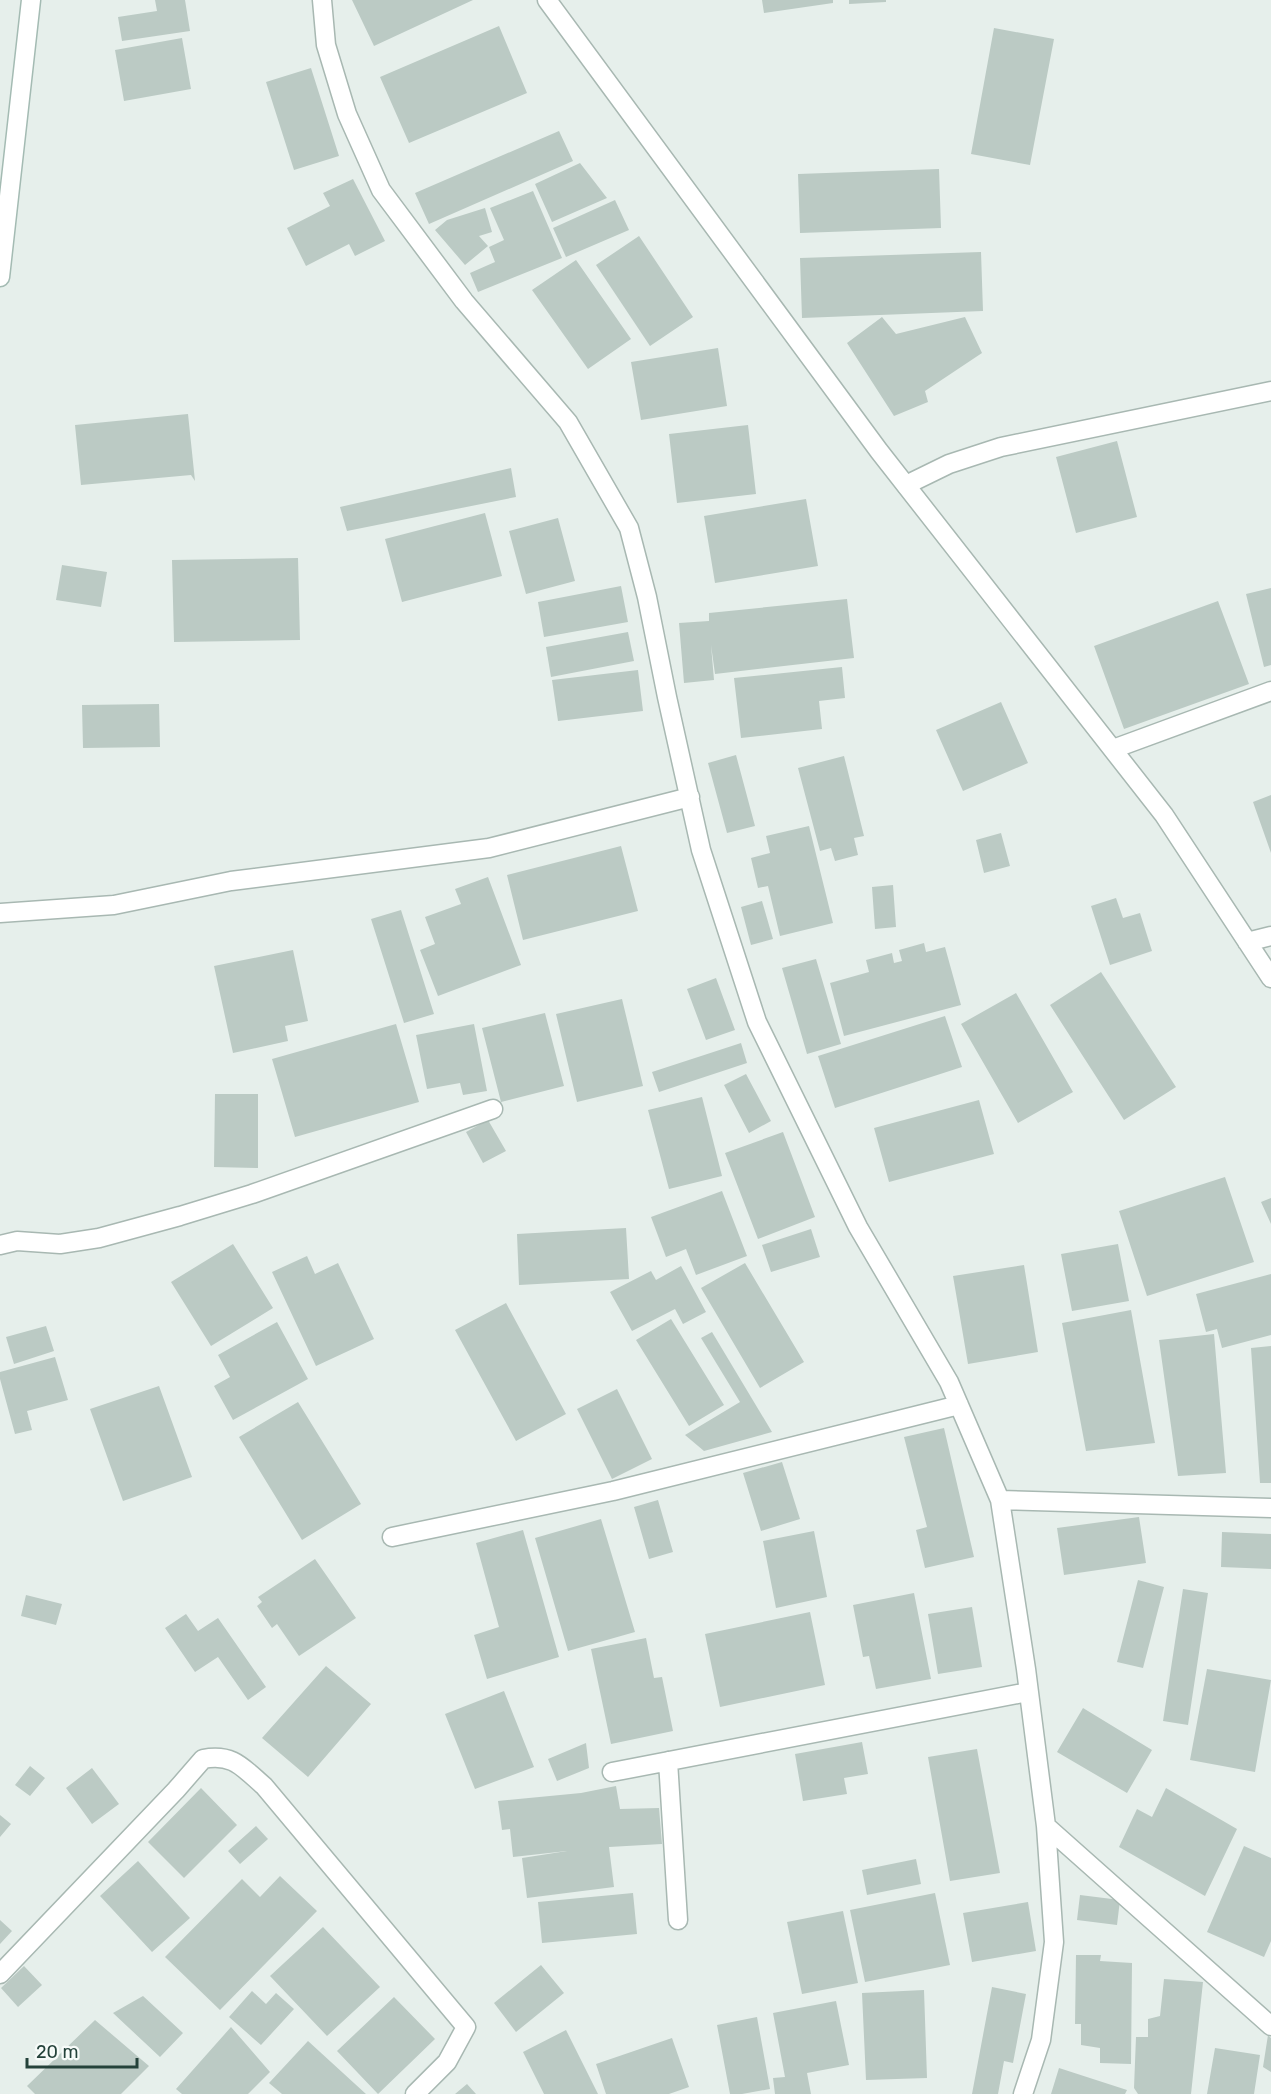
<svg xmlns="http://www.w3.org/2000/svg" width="1271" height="2094" viewBox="0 0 1271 2094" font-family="Rubik,sans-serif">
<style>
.building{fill:#bbcac4}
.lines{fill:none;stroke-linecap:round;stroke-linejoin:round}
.lane-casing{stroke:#a8b8b2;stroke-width:21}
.street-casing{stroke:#a8b8b2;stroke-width:21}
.secondary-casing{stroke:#a4bbb3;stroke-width:21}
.lane{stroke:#fff;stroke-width:18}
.street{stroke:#fff;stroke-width:18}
.secondary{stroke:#fff;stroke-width:18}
</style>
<rect width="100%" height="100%" fill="#e6efeb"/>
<path class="building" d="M155 0H185L190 31 122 41 118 17 157 11Z
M352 0H473L374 46Z
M762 0H833V3L764 13Z
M849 0H886V2L849 4Z
M499 26 527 93 409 143 380 77Z
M994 28 1054 39 1030 165 971 154Z
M182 38 191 89 124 101 115 50Z
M311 68 339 156 294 170 266 82Z
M559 131 573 161 429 224 415 193Z
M580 163 607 198 552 222 535 184Z
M939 169 941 228 800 233 798 174Z
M353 179 385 241 355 256 349 244 306 266 287 228 330 206 323 193Z
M533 191 562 258 478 292 470 273 495 262 489 247 504 240 490 208Z
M615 200 629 230 566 257 553 228Z
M485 208 492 232 479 236 488 246 465 265 435 230 447 220Z
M639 236 693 317 650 346 596 265Z
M981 252 983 311 802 318 800 258Z
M576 260 631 339 588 369 532 290Z
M882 317 896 334 965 317 982 353 925 391 928 402 894 416 847 343Z
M718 348 727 406 641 420 631 362Z
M188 414 195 481 191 475 81 485 75 425Z
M748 425 756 494 677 503 669 434Z
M1117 441 1137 517 1076 533 1056 457Z
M511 468 516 497 347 531 340 507Z
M806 499 818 566 715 583 704 516Z
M485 513 502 576 402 602 385 539Z
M558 518 575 581 526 594 509 531Z
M298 558 300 640 174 642 172 560Z
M62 565 107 572 101 607 56 600Z
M621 586 628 622 544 637 538 602Z
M1271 588V665L1264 667 1246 594Z
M847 599 854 658 715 674 711 645 714 680 684 683 679 623 709 621V613Z
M1218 601 1249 684 1124 729 1094 646Z
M628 632 634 661 551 677 546 647Z
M842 667 845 698 819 701 822 729 741 738 734 678Z
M638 670 643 711 558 721 552 680Z
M1001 702 1028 763 963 791 936 730Z
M159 704 160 747 83 748 82 705Z
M736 755 755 826 727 833 708 763Z
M844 756 864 836 854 838 858 855 835 861 831 848 820 851 798 768Z
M1271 795V853L1253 802Z
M809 826 833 923 780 936 768 886 758 888 751 858 770 853 766 836Z
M1001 833 1010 866 984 873 976 840Z
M621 846 638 911 523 940 507 875Z
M488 877 521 965 438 996 420 950 435 944 425 917 461 904 455 889Z
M893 885 896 927 875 929 872 887Z
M1116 898 1123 918 1140 913 1152 951 1110 965 1091 906Z
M762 901 773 939 751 945 741 907Z
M401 910 434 1014 404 1023 371 919Z
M924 943 926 952 945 947 961 1005 844 1036 830 983 869 972 866 960 892 953 894 963 902 961 899 950Z
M293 950 308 1021 285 1026 288 1041 233 1053 214 966Z
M816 959 841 1044 807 1054 782 968Z
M1101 972 1176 1087 1124 1120 1050 1005Z
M716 978 735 1030 706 1040 687 989Z
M1016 993 1073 1092 1018 1123 961 1024Z
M622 999 643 1086 577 1102 556 1014Z
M545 1013 564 1086 501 1102 482 1028Z
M945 1016 962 1067 835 1108 818 1056Z
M396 1024 419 1102 295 1137 272 1059Z
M474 1024 487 1091 463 1095 460 1083 427 1089 416 1035Z
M741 1043 747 1063 659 1092 652 1072Z
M746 1074 771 1121 749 1133 724 1085Z
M215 1094H258V1168L214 1167Z
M702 1097 722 1176 669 1189 648 1110Z
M979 1100 994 1154 889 1182 874 1128Z
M488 1120 506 1151 483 1163 466 1132Z
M783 1132 815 1217 758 1239 725 1153Z
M1225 1177 1254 1262 1147 1296 1119 1211Z
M722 1191 747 1256 696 1275 686 1249 666 1257 651 1217Z
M1271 1198V1224L1261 1202Z
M626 1228 629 1279 519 1285 517 1234Z
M811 1229 820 1257 771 1272 762 1245Z
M233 1244 273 1308 211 1346 171 1282Z
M1118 1244 1129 1301 1072 1311 1061 1254Z
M307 1256 315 1274 338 1263 374 1339 316 1366 272 1272Z
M745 1263 804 1362 760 1388 701 1288Z
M1024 1265 1038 1352 968 1364 953 1276Z
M681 1266 706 1312 683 1324 675 1309 632 1331 610 1292 651 1271 656 1280Z
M1271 1274V1335L1222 1348 1217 1329 1206 1332 1196 1294Z
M506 1303 566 1414 516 1441 455 1330Z
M1131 1310 1155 1443 1086 1451 1062 1323Z
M671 1319 724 1405 689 1426 636 1340Z
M277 1322 308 1379 233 1420 214 1386 230 1377 218 1355Z
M46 1326 54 1351 14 1364 6 1337Z
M712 1332 772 1432 704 1451 685 1435 740 1402 701 1338Z
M1214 1334 1226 1473 1178 1476 1159 1340Z
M1271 1346V1483H1260L1251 1348Z
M55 1357 68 1400 27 1411 32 1430 15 1434 0 1379V1372Z
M159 1386 192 1477 123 1501 90 1409Z
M617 1389 652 1459 612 1479 577 1409Z
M298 1402 361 1504 302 1540 239 1437Z
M944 1428 974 1557 925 1568 916 1530 927 1527 904 1437Z
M782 1462 800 1519 761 1531 743 1473Z
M658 1500 673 1552 649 1559 634 1507Z
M1139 1517 1146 1563 1064 1575 1057 1528Z
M601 1519 635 1632 568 1651 535 1538Z
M523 1530 559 1657 487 1679 474 1635 499 1627 476 1543Z
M814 1531 827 1597 776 1608 763 1541Z
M1222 1532 1271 1534V1569L1221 1567Z
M315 1559 356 1618 299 1656 277 1624 272 1628 257 1606 262 1602 258 1597Z
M1138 1580 1164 1587 1143 1668 1117 1662Z
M1183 1589 1208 1593 1188 1725 1163 1721Z
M914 1593 931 1679 876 1689 869 1656 863 1657 853 1605Z
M26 1595 62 1604 56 1625 21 1616Z
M972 1607 982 1667 938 1674 928 1614Z
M810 1612 825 1685 720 1707 705 1634Z
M186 1614 198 1631 218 1618 266 1687 248 1700 218 1657 195 1672 165 1628Z
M646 1638 654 1678 662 1677 673 1731 611 1744 591 1649Z
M326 1666 371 1704 308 1777 262 1738Z
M1207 1669 1271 1680 1255 1772 1190 1760Z
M504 1691 534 1767 475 1789 445 1714Z
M1083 1708 1152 1750 1127 1793 1057 1752Z
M862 1742 868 1774 844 1778 847 1794 803 1801 795 1754Z
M586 1743 589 1768 557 1781 548 1759Z
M977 1749 1000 1873 950 1881 928 1757Z
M30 1766 45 1778 30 1796 15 1785Z
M92 1768 119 1804 92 1824 66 1788Z
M616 1786 620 1809 659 1808 662 1844 609 1847 614 1887 527 1898 522 1858 567 1851 513 1857 510 1829 502 1830 498 1801 581 1793Z
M201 1788 237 1825 184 1878 148 1842Z
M1166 1788 1237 1829 1205 1896 1119 1847 1137 1809 1152 1817Z
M0 1815 11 1824 0 1837Z
M256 1826 268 1839 240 1864 228 1851Z
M1244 1846 1271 1858V1941L1264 1957 1207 1932Z
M916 1859 921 1884 867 1895 862 1870Z
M138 1861 190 1918 152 1952 100 1896Z
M280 1876 317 1911 220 2010 165 1957 242 1879 260 1897Z
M633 1893 637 1934 542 1943 538 1902Z
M935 1893 950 1965 865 1982 850 1910Z
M1080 1895 1120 1900 1117 1925 1077 1920Z
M1028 1902 1036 1951 972 1962 963 1913Z
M843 1911 858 1983 802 1994 787 1922Z
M0 1920 12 1931 0 1944Z
M323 1927 380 1987 327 2036 270 1976Z
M1076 1955H1101L1100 1961 1132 1963 1131 2064 1100 2063V2048L1081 2045V2024H1075Z
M541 1965 564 1993 516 2032 494 2003Z
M24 1966 42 1985 18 2007 1 1988Z
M1164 1979 1203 1982 1191 2094H1138L1134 2088 1136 2037H1148V2019L1160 2016Z
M992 1987 1026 1994 1013 2063 1004 2061 998 2094H972Z
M924 1990 927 2078 866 2080 862 1993Z
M252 1991 266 2004 276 1993 294 2009 261 2045 229 2017Z
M143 1996 183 2033 160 2057 113 2013Z
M394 1997 435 2039 378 2094 337 2051Z
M836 2001 849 2065 807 2073 811 2094H775L773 2078 785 2077 773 2013Z
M757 2017 770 2089 742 2094H730L717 2025Z
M95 2020 149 2066 121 2094H35L27 2086Z
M231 2027 270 2072 248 2094H182L176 2089Z
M566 2030 598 2094H544L523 2052Z
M1268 2035 1271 2038V2072L1263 2067Z
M672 2038 689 2087 669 2094H606L596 2064Z
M308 2041 366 2094H282L269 2083Z
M1215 2048 1260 2055 1254 2094H1207Z
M1059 2068 1127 2090 1125 2094H1051Z
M467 2084 476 2094H455Z"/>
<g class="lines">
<defs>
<path id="lane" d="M906 485 949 464 1001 447 1271 391
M1113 749 1271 691"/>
<path id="street" d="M322 0 326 45 347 114 381 190 464 301 568 422 629 528 647 597 667 697 701 850 757 1022 858 1227 949 1382 1000 1500 1026 1669 1046 1826 1054 1942 1041 2040 1023 2094
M547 0 879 451 1164 815 1271 978
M0 913 114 905 231 881 489 848 690 797
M1247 942 1271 936
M0 1245 17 1241 60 1244 99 1238 180 1216 252 1194 493 1109
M1000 1500 1271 1508
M392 1537 613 1491 959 1405
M668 1761 678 1920
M612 1772 1028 1692
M1046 1826 1271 2026
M0 1974 176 1790 203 1759C233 1753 243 1768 264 1786L466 2027 447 2062 415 2094"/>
<path id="secondary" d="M0 277 31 0"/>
</defs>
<use href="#lane" class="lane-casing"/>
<use href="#street" class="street-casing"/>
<use href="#secondary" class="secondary-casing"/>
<use href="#lane" class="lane"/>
<use href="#street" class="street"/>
<use href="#secondary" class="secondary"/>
</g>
<path d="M27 2058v9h110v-9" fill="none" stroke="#24423a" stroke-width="3"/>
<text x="36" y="2058" font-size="18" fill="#24423a" stroke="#f7fbf9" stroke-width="4.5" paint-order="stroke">20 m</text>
</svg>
